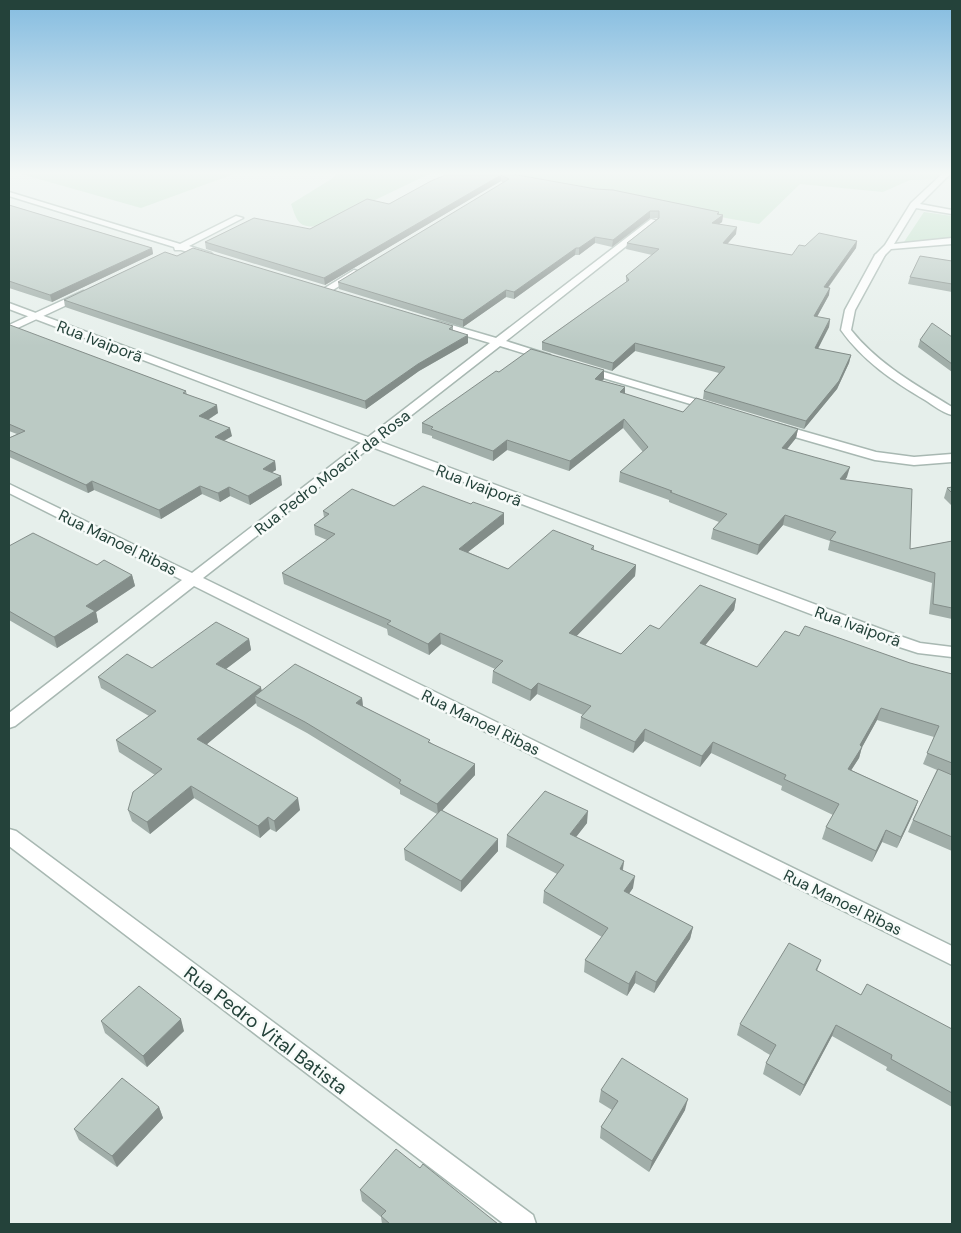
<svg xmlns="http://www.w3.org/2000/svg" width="961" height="1233" viewBox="0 0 961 1233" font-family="'DM Sans',sans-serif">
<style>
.green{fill:#bfe0c8}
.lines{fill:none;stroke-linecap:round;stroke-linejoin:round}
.service-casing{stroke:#a8b8b2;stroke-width:3}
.minor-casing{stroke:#a8b8b2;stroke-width:3}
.tertiary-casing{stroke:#a8b8b2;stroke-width:3}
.service{fill:#fff;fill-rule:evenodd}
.minor{fill:#fff;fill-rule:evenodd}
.tertiary{fill:#fff;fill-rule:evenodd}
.wall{fill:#a1aea9}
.shaded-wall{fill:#838d89}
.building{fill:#bbcac4;stroke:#838d89}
.labels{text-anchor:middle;stroke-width:5;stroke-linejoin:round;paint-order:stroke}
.street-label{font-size:16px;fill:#24423a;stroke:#f7fbf9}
.near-street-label{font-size:19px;fill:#24423a;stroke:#f7fbf9}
</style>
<rect width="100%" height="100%" fill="#e6efeb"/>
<path class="green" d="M21 174H234L141 208Z
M336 174H429L321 226C299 228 298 224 291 204L333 178Z
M510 174H952V179L910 180 883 192 800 184 759 224 561 188Z
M924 212 952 216V239L922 243 904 242Z"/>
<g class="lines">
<defs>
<path id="service" d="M942 174H950L920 204 952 210V214L916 208 894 244 952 238V244L891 249 883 257H877L875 255 885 245 911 203Z"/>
<path id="minor" d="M9 192 180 244 236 216 243 218 189 246 211 253 213 255 208 258 181 250H175L174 247 9 196Z
M651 219 658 221 506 341 550 355 551 357 550 359H542L500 346 203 578 952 946V965L194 586 15 726 9 728V713L182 580 9 493V484L192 573 490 343 430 325V321H438L496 338Z
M880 252 885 255 855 310 851 330C878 364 916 385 952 407V415C943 413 933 405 925 400 893 381 863 361 841 330L845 310 875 255Z
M354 270 357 271V275L328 293H322L320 291Z
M83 291 86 292V296L9 332V325Z
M584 366 715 405 717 407 715 409H707L580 371 579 369 580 367Z
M778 424 876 452 914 457 952 454V462L914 465 875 460 774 431 772 428 774 425Z
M9 829 16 831 533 1215 536 1224H504L9 846Z"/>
<path id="tertiary" d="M9 303 897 635 920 643 952 647V657L918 653 887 643 9 309Z"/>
</defs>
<use href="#service" class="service-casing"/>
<use href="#minor" class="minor-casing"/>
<use href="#tertiary" class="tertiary-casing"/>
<use href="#service" class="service"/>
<use href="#minor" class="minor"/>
<use href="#tertiary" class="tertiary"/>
</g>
<path class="wall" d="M512 174 719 212V214L723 215 722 222 719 224 736 234 727 244 792 255 805 246 857 241 856 248 828 288 829 295 817 317 830 319 829 327 818 349 851 355 849 363 837 389 804 429 703 399 704 391 719 373 635 351 612 371 542 350V342L626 282V276L652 255 626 249 627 243 658 218H650L612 247 595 243 579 255H575L514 299 506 297 463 327 339 289 338 282 503 183 501 181 325 285 206 249 205 242 310 229 389 204 431 181Z
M9 205 152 248 153 254 52 302 9 288Z
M952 261V292L908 284 910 277Z
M64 300 453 326V331L468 343 419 371 366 409 65 307Z
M9 326 186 391 187 395 218 413 208 420 232 436 224 441 275 461 276 470 272 472 282 485 250 505 230 496 220 502 202 494 161 519 94 490 88 493 9 457V438L17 434 9 431Z
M952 337V372L918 347 920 340Z
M499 372 604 379 602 381 625 387V394L683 412 798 429 796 438 787 449 847 477 845 480 910 549 952 541V619L929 614 932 583 828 550 830 541 783 525 757 555 711 539 713 529 719 522 669 502V500L619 482 620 472 643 452 623 428 569 471 507 450 493 461 432 438V436L422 433V423Z
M952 487V506L944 498 947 488Z
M394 506 504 524 468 552 508 569 594 546V550L636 565 635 576 576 636 621 654 659 629 736 599 734 610 705 645 757 667 952 726V851L908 832 913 820 937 770 923 764 934 737 877 720 862 747 859 758 851 770 918 801 914 812 897 848 882 842 872 862 822 839 826 827 833 815 781 790 782 786 711 753 700 767 644 741 633 753 580 728 581 717 583 715 537 694 530 701 492 683 493 671 495 669 441 644 429 655 388 635 387 629 284 584 282 573 327 540 315 535 314 525 324 517 323 511Z
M9 546 97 565 132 575 135 586 96 612 98 622 57 648 9 620Z
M249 639 251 650 226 669 262 690 362 698 363 706 430 742 475 775 442 810 498 851 461 892 405 860 404 849 437 814 400 794V790L307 733 257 706 256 703 207 744 300 810 276 832 270 829 260 838 194 798 150 834 132 821 128 810 155 775 119 752 116 740 149 716 101 688 98 677 152 668Z
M587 823 576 837 624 861 623 870 633 888 629 894 693 927 690 939 654 993 635 983 627 996 584 972 585 960 602 937 543 903 544 891 557 874 506 847 507 835Z
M821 960 817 971 861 995 952 1029V1107L886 1070 887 1067 832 1036 800 1096 763 1074 766 1063 770 1055 737 1035 740 1024Z
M101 1021 184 1031 147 1067 105 1033Z
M601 1090 685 1110 649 1172 600 1138 601 1127 612 1110 599 1102Z
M159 1107 163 1118 117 1167 79 1140 74 1129Z
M420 1168 498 1224H382L381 1217 362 1201 360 1190Z"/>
<path class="shaded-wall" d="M501 175V181L325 285 324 278Z
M650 211V218L612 247 613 240Z
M719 212 718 218 723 215 722 222 712 229V223L717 214Z
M737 227 736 234 722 250 723 243Z
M595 237V243L579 255V248Z
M857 241 856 248 823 294 824 287Z
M152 248 153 254 52 302 50 295Z
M576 248 575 255 514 299V292Z
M830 288 829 295 813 324 814 316Z
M506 290V297L463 327V320Z
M830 319 829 327 814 356 815 348Z
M468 335V343L419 371 366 409 365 401 418 364Z
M635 343V351L612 371 613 363Z
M851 355 849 363 837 389 804 429 806 421Z
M604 370V379L594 388 595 379Z
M625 387V396L620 392Z
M217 405 218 413 201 424 199 416Z
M624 419 623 428 569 471 570 461Z
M230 428 232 436 216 445 215 437Z
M798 429 796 438 780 458 782 448Z
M507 440V450L493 461V451Z
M275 461 276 470 264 477 263 469Z
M850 467 847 477 838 489 840 479Z
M281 476 282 485 250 505 248 496Z
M92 481 94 490 88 493 86 485Z
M200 486 202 494 161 519 159 510Z
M229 487 230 496 220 502 218 493Z
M504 513V524L459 559V549Z
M785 515 783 525 757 555 759 545Z
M636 565 635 576 568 645 569 633Z
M132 575 135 586 96 612 98 622 57 648 54 637 86 606Z
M736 599 734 610 698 654 700 643Z
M440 633 441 644 429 655 428 644Z
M249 639 251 650 218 675 216 664Z
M538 683 537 694 530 701 531 690Z
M261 687 263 698 255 696 256 703 200 750 197 739Z
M362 698 363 708 356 703Z
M881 708 877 720 860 751 862 747 859 758 845 780 848 769 860 745Z
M645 729 644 741 633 753 635 742Z
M713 742 711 753 700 767 702 756Z
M475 764V775L438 815 437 804Z
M191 786 194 798 150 834 147 822Z
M298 798 300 810 276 832 274 821Z
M918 801 914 812 897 848 901 837Z
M588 811 587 823 569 846 570 834Z
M268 817 270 829 260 838 258 826Z
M886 830 882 842 872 862 876 851Z
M498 839V851L461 892V881Z
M624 861 622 873 620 869Z
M635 876 633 888 622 903 624 891Z
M693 927 690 939 654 993 656 982Z
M636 971 635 983 627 996 629 984Z
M181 1019 184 1031 147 1067 143 1056Z
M836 1025 832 1036 800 1096 804 1085Z
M688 1099 685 1110 649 1172 652 1161Z
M159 1107 163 1118 117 1167 112 1156Z"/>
<path class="building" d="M448 174H512L596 189 613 190 719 212 717 214 723 215 712 223 737 227 723 243 792 255 799 245 805 246 819 233 857 241 824 287 830 288 814 316 830 319 815 348 851 355 839 381 806 421 704 391 725 367 635 343 613 363 542 342 629 280 626 276 659 249 627 243 659 218V211H650L613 240 595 237 579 248H576L514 292 506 290 463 320 338 282 509 179 501 175 324 278 205 242 254 218 310 229 367 199 389 204 431 181Z
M9 205 152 248 50 295 9 281Z
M193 248 453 326 449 329 468 335 418 364 365 401 64 300 165 252 177 256Z
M920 256 952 261V284L910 277Z
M932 323 952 337V364L920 340Z
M10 325 186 391 183 393 217 405 199 416 230 428 215 437 275 461 263 469 281 476 248 496 229 487 218 493 200 486 159 510 92 481 86 485 9 450V438L25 431 9 424V326Z
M531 349 604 370 595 379 625 387 620 392 683 412 696 398 798 429 782 448 850 467 840 479 912 489 910 549 952 541V608L933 604 935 573 830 540 836 532 785 515 759 545 713 529 727 514 670 492 672 491 620 472 648 447 624 419 570 461 507 440 493 451 431 429 433 427 422 423 496 371 499 372Z
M423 486 471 504 473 502 504 513 459 549 508 569 553 530 594 546 591 549 636 565 569 633 621 654 650 625 659 629 700 585 736 599 700 643 757 667 785 631 799 636 805 626 910 663 952 674V763L927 753 939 726 881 708 860 745 862 747 848 769 918 801 901 837 886 830 876 851 826 827 839 804 784 779 786 775 713 742 702 756 645 729 635 742 581 717 591 706 538 683 531 690 493 671 503 661 440 633 428 644 387 624 391 621 282 573 335 534 314 525 329 514 323 511 352 489 394 506Z
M952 487V493L947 488Z
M33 533 97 565 104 560 132 575 86 606 95 611 54 637 9 611V546Z
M216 622 249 639 216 664 261 687 197 739 298 798 274 821 268 817 258 826 191 786 147 822 128 810 133 792 162 769 116 740 156 711 98 677 127 654 152 668Z
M295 664 362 698 356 703 430 740 428 742 475 764 437 804 399 783 401 780 305 722 255 696Z
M938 769 952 775V837L913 820Z
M545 791 588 811 570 834 624 861 620 869 635 876 624 891 693 927 656 982 636 971 629 984 585 960 608 928 544 891 564 865 507 835Z
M441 810 498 839 461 881 404 849Z
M789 943 821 960 816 970 861 995 867 984 952 1029V1093L891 1059 892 1055 836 1025 804 1085 766 1063 776 1045 740 1024Z
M139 986 181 1019 143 1056 101 1021Z
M622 1058 688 1099 652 1161 601 1127 618 1101 601 1090Z
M122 1078 159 1107 112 1156 74 1129Z
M396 1149 420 1168 423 1164 498 1224H390L381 1216 386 1211 360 1190Z"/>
<linearGradient id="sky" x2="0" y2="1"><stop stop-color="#84bce0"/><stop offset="0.5" stop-color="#f4f8f6"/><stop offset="1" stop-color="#f4f8f6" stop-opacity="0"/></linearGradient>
<rect width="961" height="346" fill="url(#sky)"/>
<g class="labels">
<g class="street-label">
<text transform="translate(100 341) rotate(21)" y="6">Rua Ivaiporã</text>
<text transform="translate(332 472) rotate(-38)" y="6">Rua Pedro Moacir da Rosa</text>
<text transform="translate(479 485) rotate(21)" y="6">Rua Ivaiporã</text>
<text transform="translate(118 542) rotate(26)" y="6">Rua Manoel Ribas</text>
<text transform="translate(858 626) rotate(20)" y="6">Rua Ivaiporã</text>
<text transform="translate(481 722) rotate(26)" y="6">Rua Manoel Ribas</text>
<text transform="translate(843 902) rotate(26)" y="6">Rua Manoel Ribas</text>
</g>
<g class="near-street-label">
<text transform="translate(266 1030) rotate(37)" y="7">Rua Pedro Vital Batista</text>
</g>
</g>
<rect width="961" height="1233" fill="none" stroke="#24423a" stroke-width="20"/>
</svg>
